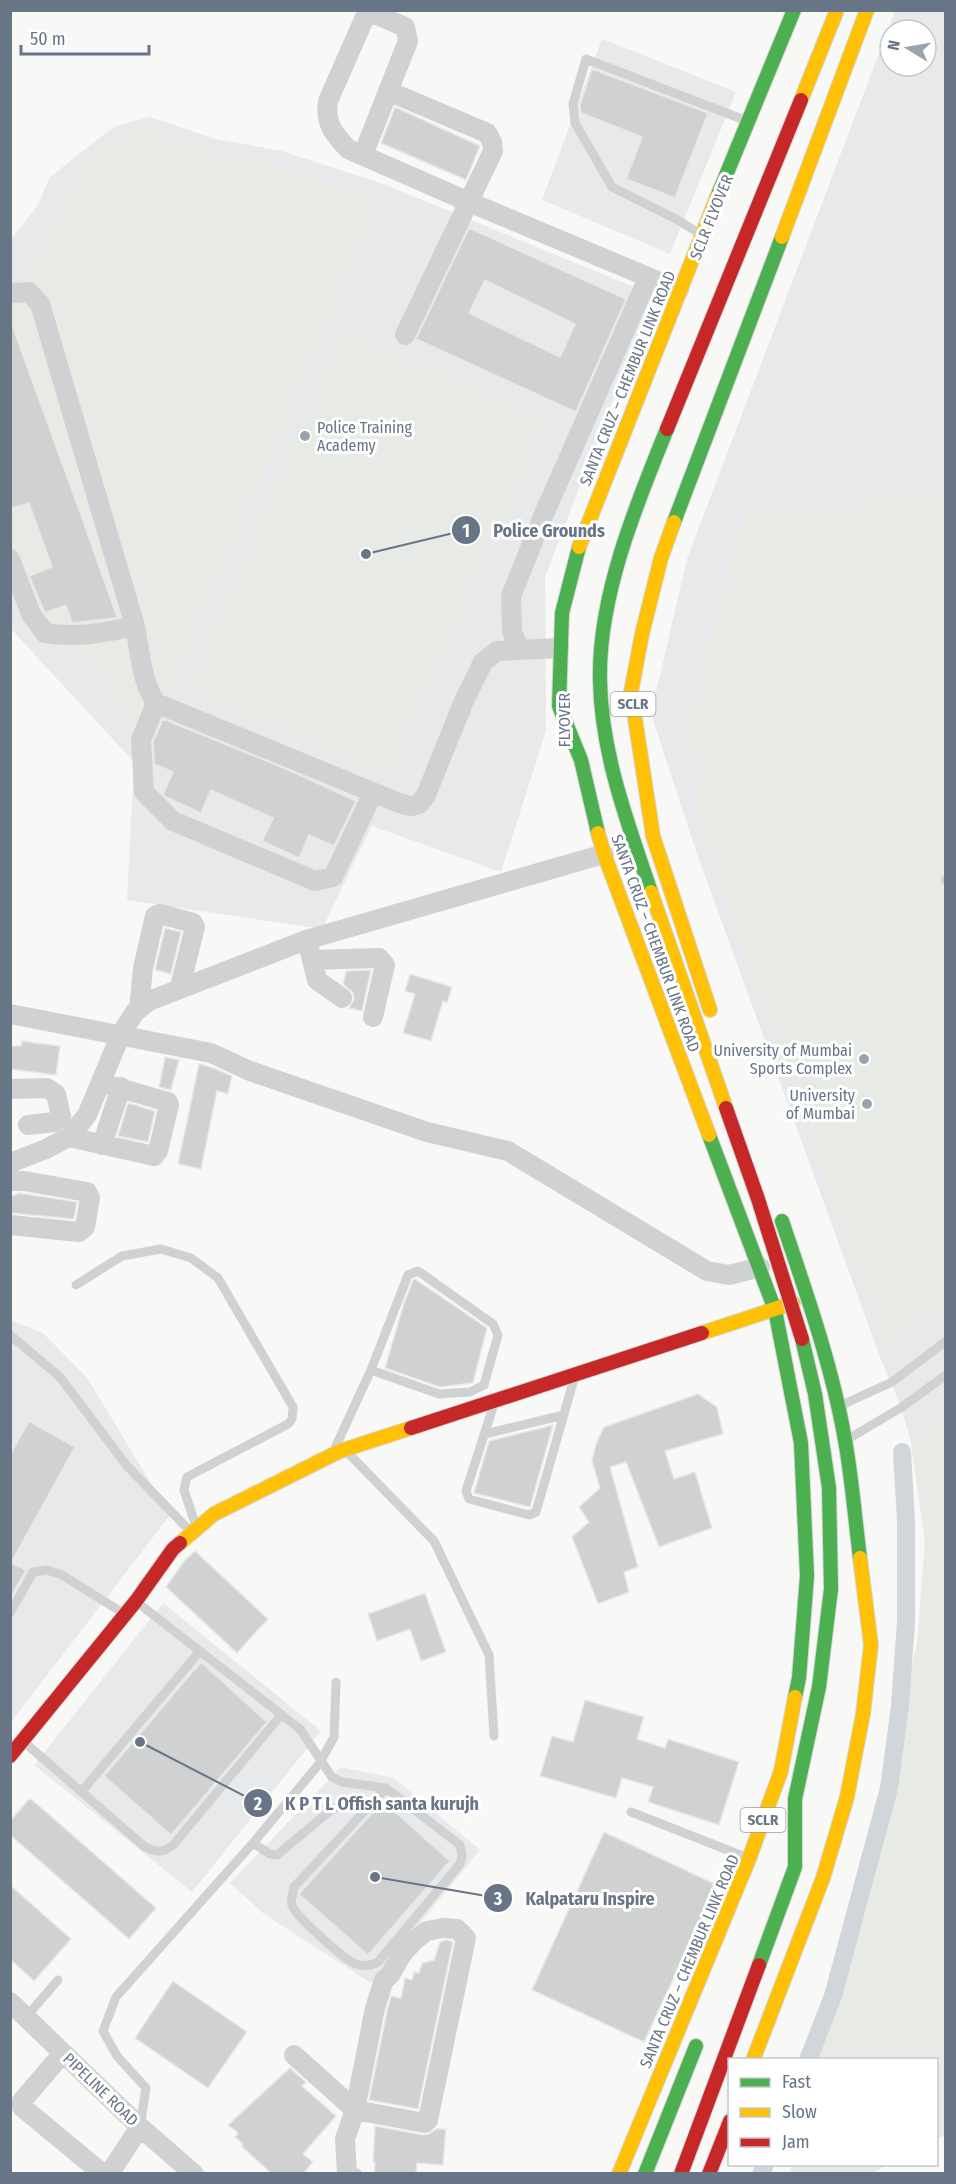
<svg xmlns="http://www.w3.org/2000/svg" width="956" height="2184" viewBox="0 0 956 2184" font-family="'Fira Sans Condensed',sans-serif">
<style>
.built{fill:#e8e9ea;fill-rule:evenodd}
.green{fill:#e8ebe5}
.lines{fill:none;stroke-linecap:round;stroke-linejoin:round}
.canal{stroke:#d0d6da;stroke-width:18}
.building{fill:#d0d2d2;stroke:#e8e8e7;stroke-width:1.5;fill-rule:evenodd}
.fast-casing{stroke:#d5d6d6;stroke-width:16}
.slow-casing{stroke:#d5d6d6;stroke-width:16}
.jam-casing{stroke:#d5d6d6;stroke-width:16}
.lane{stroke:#d0d1d2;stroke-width:9}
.street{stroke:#d0d1d2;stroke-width:20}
.fast{stroke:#4caf50;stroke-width:14}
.slow{stroke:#ffc107;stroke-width:14}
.jam{stroke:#c62828;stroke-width:14}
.fast-bridge-casing{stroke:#d5d6d6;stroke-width:16;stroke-linecap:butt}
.slow-bridge-casing{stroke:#d5d6d6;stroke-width:16;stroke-linecap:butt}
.jam-bridge-casing{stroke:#d5d6d6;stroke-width:16;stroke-linecap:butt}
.lane-bridge{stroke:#d0d1d2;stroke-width:9}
.fast-bridge{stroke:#4caf50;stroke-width:14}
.slow-bridge{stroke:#ffc107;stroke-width:14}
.jam-bridge{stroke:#c62828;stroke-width:14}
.poi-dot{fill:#9aa3ae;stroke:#fff;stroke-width:2}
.labels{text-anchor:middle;stroke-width:6;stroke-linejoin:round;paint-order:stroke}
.shield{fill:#fff;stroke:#959eab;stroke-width:1.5}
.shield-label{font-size:15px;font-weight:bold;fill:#687587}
.street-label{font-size:16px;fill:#687587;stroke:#fff}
.poi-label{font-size:16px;fill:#687587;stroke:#fff;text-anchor:end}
.leader{fill:none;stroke:#687587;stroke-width:2}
.callout-dot{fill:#687587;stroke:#fff;stroke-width:2}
.mark-label{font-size:18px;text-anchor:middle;font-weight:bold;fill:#fff}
.callout-label{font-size:18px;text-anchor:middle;font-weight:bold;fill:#687587;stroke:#fff;stroke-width:6;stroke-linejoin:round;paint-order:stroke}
</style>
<rect width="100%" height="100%" fill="#f8f8f7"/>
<path class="built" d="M895 11H945V1969L852 1937 917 1644 925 1543 911 1442 901 1407 880 1357 696 851 651 714 687 559ZM890 30H926V66H890Z
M602 39 736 92 670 254 542 200Z
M150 117 215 139 282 151 386 185 653 295 545 577 546 731 501 872 372 826 322 929 127 900 134 762 11 629V239L38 205 50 177 108 131 120 125Z
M11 1320 43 1333 88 1379 170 1515 11 1722Z
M163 1603 321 1731 192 1892 34 1765Z
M341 1767 394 1778 480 1850 371 1983 264 1914 230 1883Z"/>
<path class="green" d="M143 126 379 200 151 739 11 576 10 301 88 150Z
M345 329 547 419 388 779 186 688Z
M945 500V1302L884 1346 696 815 690 709 748 501Z
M945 1418 946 2136 937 2138 936 2060 798 2059 852 1937 917 1645 925 1543 911 1442Z
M793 2165V2164L888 2165 872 2173H789Z"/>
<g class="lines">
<path class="canal" d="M808 2060 833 1996 889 1788 900 1706 906 1622V1520L902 1452
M761 2174 765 2164"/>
</g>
<path class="building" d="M592 69 708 113 675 198 626 179 642 137 581 113 580 105Z
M395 107 480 146 466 180 381 143Z
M469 228 626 299 576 412 416 339ZM485 280 575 324 560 357 469 313Z
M10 325H12L82 518 117 617 116 618 72 623 66 605 45 613 29 576 52 567 29 503 10 509Z
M163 719 286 769 356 801 334 846 309 835 299 858 262 841 273 818 211 790 201 813 166 797 163 794 173 772 154 764 153 742Z
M165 928 181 932 171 974 155 970Z
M371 970 362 1011 349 1008 354 999 353 993 343 984 346 971Z
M410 974 452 987 447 1003 443 1001 431 1041 403 1033 415 994 405 991Z
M22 1041 60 1046 56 1075 10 1069V1046H21Z
M165 1057 179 1060 171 1090 159 1087Z
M199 1064 214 1068 232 1076 228 1094 217 1091 201 1169 178 1164Z
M128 1103 155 1111 148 1142 118 1136Z
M19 1193 77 1202 74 1219 10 1213V1197Z
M415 1279 487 1328 473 1383 440 1387 385 1368 404 1303 413 1280Z
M698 1394 717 1407 723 1434 665 1451 674 1479 695 1472 712 1528 659 1547 626 1462 610 1467 638 1567 624 1572 629 1592 598 1604 572 1537 589 1522 579 1507 600 1488 592 1461 596 1444 604 1427Z
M29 1421 75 1447 11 1563 26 1570 10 1598V1455Z
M553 1425 530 1507 474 1493 489 1441Z
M195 1551 268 1619 237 1653 166 1587 185 1560Z
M425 1593 446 1652 421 1661 410 1629 377 1641 368 1614Z
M201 1662 267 1722 171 1835 104 1776Z
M585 1700 644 1717 637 1739 665 1748 668 1739 739 1762 719 1825 648 1802 653 1787 622 1778 616 1798 540 1776 552 1736 573 1742Z
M30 1798 156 1908 129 1939 10 1835V1821Z
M383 1801 450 1861 368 1955 299 1894Z
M604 1832 717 1885 644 2042 532 1990Z
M10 1885 71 1939 34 1981 10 1959Z
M446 1940 453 1942 418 2109 369 2100 387 2011 391 1996 401 1998 405 1978 412 1980 414 1972 419 1973 422 1963 434 1960 440 1942Z
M173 1981 247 2032 208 2088 135 2038Z
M290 2068 306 2082 302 2086 336 2116 303 2154 313 2162 303 2174H272L241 2146 243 2144 235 2137 238 2133 228 2125Z
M375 2126 423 2135 429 2134 436 2129H446L443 2165 417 2163 416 2174H374L375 2162H373Z"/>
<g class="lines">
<defs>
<path id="fast" d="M717 197 794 10
M674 522 782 237
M579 547 562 613 559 706 581 760 598 833
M709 1135 775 1310 801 1443 807 1576 799 1678 795 1697
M782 1221C806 1292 832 1366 845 1440 852 1479 855 1519 860 1558
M759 1965 795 1867V1799
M645 2174 696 2046"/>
<path id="slow" d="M782 237 867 10
M674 522 661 558 642 634 631 692 653 836 710 1010
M579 547 717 197
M598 833 604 854 709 1135
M702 1333 793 1303
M180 1543 214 1514 340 1451 411 1428
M753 2060 823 1878 847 1797 863 1714 871 1645 860 1558
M619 2174 749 1859 781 1771 795 1697"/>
<path id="jam" d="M411 1428 702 1333
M10 1756 136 1601 173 1549 180 1543
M681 2174 759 1965
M709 2174 730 2121"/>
</defs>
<use href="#fast" class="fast-casing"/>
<use href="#slow" class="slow-casing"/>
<use href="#jam" class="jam-casing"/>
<path class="lane" d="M697 232 676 219 612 187 575 123 573 104 586 59 742 119
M945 880H946
M76 1285 122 1256 161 1249 191 1258 218 1278 293 1407 292 1419 288 1424 187 1477 184 1490 196 1526
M10 1335 60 1377 127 1466 190 1531
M494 1404 466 1491 469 1499 529 1515 536 1512 574 1379
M844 1404 892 1382 946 1341
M485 1434 564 1415
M850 1438 902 1407 946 1375
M335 1448 371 1370 408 1275 418 1271 493 1324 498 1335 484 1385 470 1392 439 1394 371 1370
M348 1453 434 1541 489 1655 494 1736
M138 1603 300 1729
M10 1613 33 1572 47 1570 62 1575 123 1613
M24 1742 145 1847C157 1853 164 1853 174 1844L281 1715
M332 1777 342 1782 386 1788 460 1845 462 1856 460 1864 378 1962C371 1966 365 1967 356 1964 346 1961 294 1915 292 1905 290 1899 293 1892 294 1887L386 1788
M82 1791 200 1651
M631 1812 743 1856
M253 1843 270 1854 277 1855 331 1810C345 1803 353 1803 366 1810
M26 2017 58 1980
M140 2127 146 2088 117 2056 103 2031 116 1997 253 1843 319 1764 334 1737 336 1682
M357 2173V2174"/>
<path class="street" d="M368 10 328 101C325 124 333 133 348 149L469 202 679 290
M388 91 487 133 492 142 493 151 405 335
M363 155 408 41 405 27 368 11
M10 293 29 292 40 304 135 626C140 651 141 681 156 703L399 803 411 806 419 804 426 795 464 701 483 662 497 651 559 648
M10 559 31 614 45 633C77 638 104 633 135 626
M519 649 512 631 511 596 544 514 648 278
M156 703 141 740 144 792 173 821 315 881 333 877 373 793
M309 948 317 980 342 998
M312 960 379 958 385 965 373 1017
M139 1009 143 968 155 916 160 914 193 923 195 927 180 987
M10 1014 211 1053 250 1071 427 1132 508 1151 707 1271 729 1275 760 1267
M10 1089 47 1088 56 1094 61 1116 55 1122 28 1125
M69 1137 154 1156 158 1151 169 1105 168 1102 102 1083
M102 1145 121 1087
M10 1163 46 1149 69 1137 87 1115 121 1034 135 1012 149 1001 306 940 604 854
M10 1181H24L87 1192 90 1198 85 1227 79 1232 10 1225
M10 2002 140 2127 194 2174
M63 2053 22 2101V2107L103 2174
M294 2055 355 2110 425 2123 428 2120 466 1938 457 1929 443 1928 427 1931 416 1939 402 1954 390 1975 384 1980 375 2008 355 2110 345 2139 347 2174
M109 2174 140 2127"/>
<use href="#fast" class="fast"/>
<use href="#slow" class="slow"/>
<use href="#jam" class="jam"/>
<defs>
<path id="fast-bridge" d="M651 892C628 824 601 753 600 680 598 597 636 505 667 429
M795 1799 819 1687 831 1589 829 1488 815 1394 802 1339"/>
<path id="slow-bridge" d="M801 100 837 10
M651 892 726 1108"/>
<path id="jam-bridge" d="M667 429 801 100
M726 1108 758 1199 802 1339"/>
</defs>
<use href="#fast-bridge" class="fast-bridge-casing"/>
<use href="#slow-bridge" class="slow-bridge-casing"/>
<use href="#jam-bridge" class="jam-bridge-casing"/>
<path class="lane-bridge" d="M300 1729 332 1777"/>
<use href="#fast-bridge" class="fast-bridge"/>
<use href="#slow-bridge" class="slow-bridge"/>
<use href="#jam-bridge" class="jam-bridge"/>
</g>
<g class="poi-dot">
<circle cx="305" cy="436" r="6"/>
<circle cx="864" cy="1059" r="6"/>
<circle cx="867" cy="1104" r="6"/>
</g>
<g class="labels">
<g class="shield">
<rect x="610.5" y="692" width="45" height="24" rx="4.5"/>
<rect x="740.5" y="1808" width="45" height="24" rx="4.5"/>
</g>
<g class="shield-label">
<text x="633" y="709">SCLR</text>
<text x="763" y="1825">SCLR</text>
</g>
<g class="street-label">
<text transform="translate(711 217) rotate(-68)" y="6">SCLR FLYOVER</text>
<text transform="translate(627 378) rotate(-68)" y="6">SANTA CRUZ – CHEMBUR LINK ROAD</text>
<text transform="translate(564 720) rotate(-90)" y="6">FLYOVER</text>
<text transform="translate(656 943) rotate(70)" y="6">SANTA CRUZ – CHEMBUR LINK ROAD</text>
<text transform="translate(689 1961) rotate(-67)" y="6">SANTA CRUZ – CHEMBUR LINK ROAD</text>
<text transform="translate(101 2089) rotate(44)" y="6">PIPELINE ROAD</text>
</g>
<g class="poi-label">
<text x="317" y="433" text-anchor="start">Police Training<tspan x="317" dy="18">Academy</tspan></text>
<text x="852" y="1056">University of Mumbai<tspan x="852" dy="18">Sports Complex</tspan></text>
<text x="855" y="1101">University<tspan x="855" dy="18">of Mumbai</tspan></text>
</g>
</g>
<path class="leader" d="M366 554L466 530M140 1742L258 1803M375 1877L498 1898"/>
<g class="callout-dot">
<circle cx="366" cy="554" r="6"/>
<circle cx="140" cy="1742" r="6"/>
<circle cx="375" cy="1877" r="6"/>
<circle cx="466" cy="530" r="15"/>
<circle cx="258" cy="1803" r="15"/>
<circle cx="498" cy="1898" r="15"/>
</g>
<g class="mark-label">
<text x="466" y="537">1</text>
<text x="258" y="1810">2</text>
<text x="498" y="1905">3</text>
</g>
<g class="callout-label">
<text x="549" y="537">Police Grounds</text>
<text x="382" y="1810">K P T L Offish santa kurujh</text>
<text x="590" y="1905">Kalpataru Inspire</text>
</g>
<rect width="956" height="2184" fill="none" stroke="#687587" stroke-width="24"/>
<rect x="728" y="2058" width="210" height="108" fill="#ffffff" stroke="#c3c8cf" stroke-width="1.5"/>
<rect x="740" y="2078" width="30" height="9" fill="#4caf50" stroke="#c3c8cf" stroke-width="1.5"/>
<text x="782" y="2088" font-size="18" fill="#687587">Fast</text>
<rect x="740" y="2108" width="30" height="9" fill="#ffc107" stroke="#c3c8cf" stroke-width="1.5"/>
<text x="782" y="2118" font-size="18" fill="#687587">Slow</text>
<rect x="740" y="2138" width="30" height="9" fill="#c62828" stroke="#c3c8cf" stroke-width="1.5"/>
<text x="782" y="2148" font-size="18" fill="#687587">Jam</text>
<g transform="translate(908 48) rotate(281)"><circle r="28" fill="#ffffff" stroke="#c3c8cf" stroke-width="1.5"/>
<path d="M0-4.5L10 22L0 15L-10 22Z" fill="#9aa3ae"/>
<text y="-9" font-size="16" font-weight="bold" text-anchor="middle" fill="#687587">N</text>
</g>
<path d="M21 45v9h128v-9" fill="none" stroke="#687587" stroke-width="3"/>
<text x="30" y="45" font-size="18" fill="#687587" stroke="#ffffff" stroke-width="4.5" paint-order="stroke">50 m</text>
</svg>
